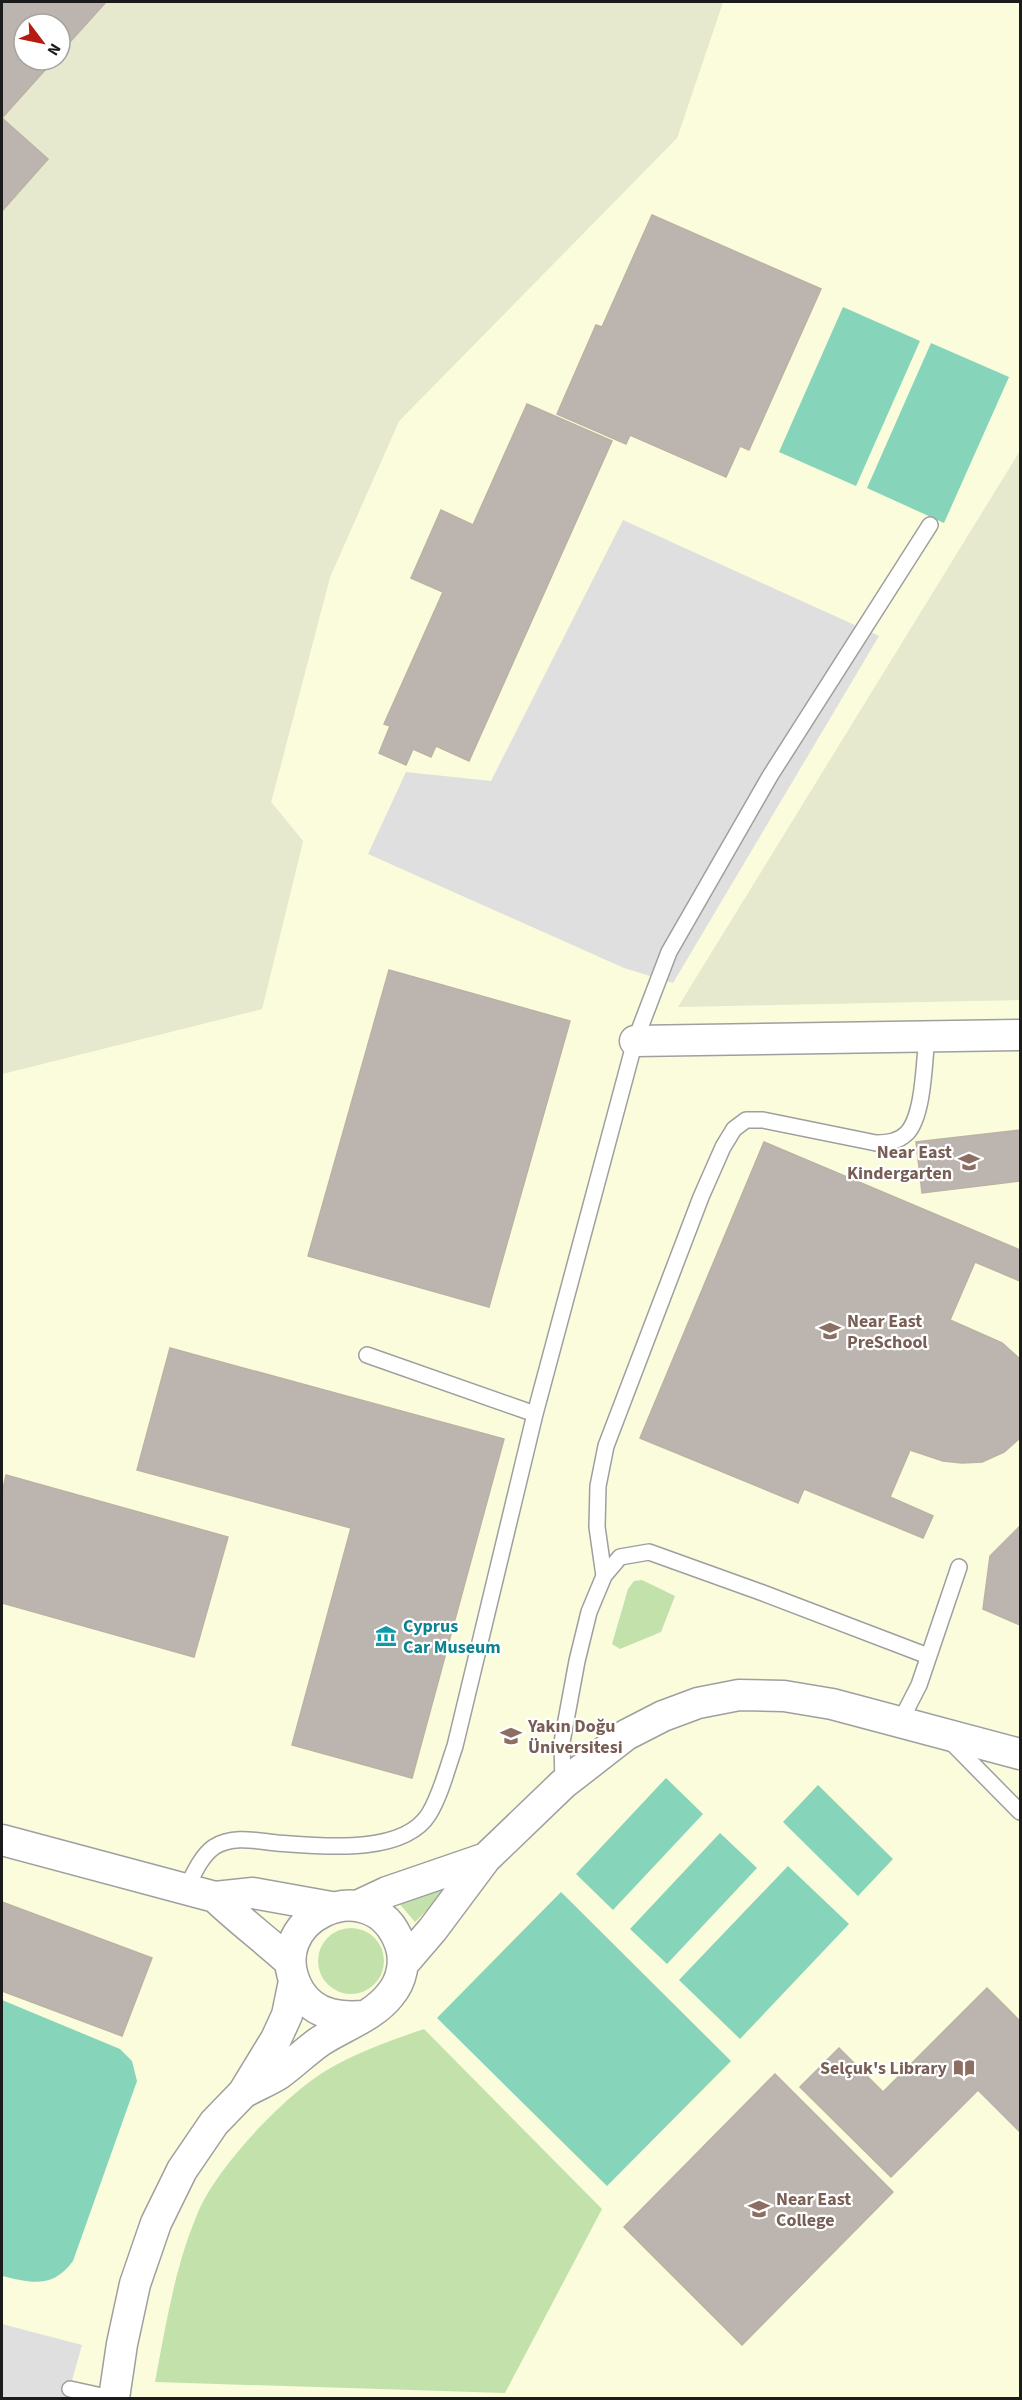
<svg xmlns="http://www.w3.org/2000/svg" width="1022" height="2400" viewBox="0 0 1022 2400" font-family="'Source Sans 3',sans-serif">
<style>
.education{fill:#fafcdb}
.farmland{fill:#e6e9ce;fill-rule:evenodd}
.grass{fill:#c3e2ab}
.pitch{fill:#86d5bb}
.parking{fill:#dfdfdf}
.building{fill:#bcb5af;stroke:#bcb1a5;stroke-width:1.5}
.lines{fill:none;stroke-linecap:round;stroke-linejoin:round}
.lane-casing{stroke:#9f9f9f;stroke-width:18}
.street-casing{stroke:#9f9f9f;stroke-width:33}
.lane{stroke:#fff;stroke-width:15}
.street{stroke:#fff;stroke-width:30}
.labels{text-anchor:middle;stroke-width:4.5;stroke-linejoin:round;paint-order:stroke}
.education-label{font-size:18px;font-weight:bold;fill:#785e54;stroke:#fff;text-anchor:start}
.culture-label{font-size:18px;font-weight:bold;fill:#0d838f;stroke:#fff;text-anchor:start}
</style>
<rect width="100%" height="100%" fill="#ece9e2"/>
<path class="education" d="M723 2H1020V451L679 1006 1020 1000V2398H2V1074L262 1009 303 841 271 802 330 577 399 421 677 138Z"/>
<path class="farmland" d="M2 2H723L677 138 399 421 330 577 271 802 303 841 262 1009 2 1074ZM24 24H60V60H24Z
M1020 451V1000L678 1007 734 916Z"/>
<path class="grass" d="M642 1580 675 1596 661 1632 620 1649 612 1644 628 1589 634 1581Z
M457 1880 415 1922 398 1902Z
M318 1961a33 33 0 1 1 66 0a33 33 0 1 1-66 0Z
M424 2029 602 2209 505 2393 155 2382C166 2324 175 2265 199 2210 219 2165 285 2095 327 2070 358 2052 391 2040 424 2029Z"/>
<path class="pitch" d="M843 307 920 341 856 486 779 452Z
M931 343 1009 377 944 523 867 488Z
M666 1778 703 1814 613 1910 576 1874Z
M818 1785 893 1859 858 1896 783 1822Z
M720 1833 757 1868 667 1964 630 1929Z
M788 1866 849 1924 740 2039 679 1980Z
M561 1892 731 2061 607 2186 437 2018Z
M2 2000 120 2049 132 2061 137 2081 73 2261C52 2289 32 2283 2 2276Z"/>
<path class="parking" d="M623 520 879 636 673 983 624 968 368 854 406 772 491 781Z
M2 2324 82 2345 67 2398H2Z"/>
<path class="building" d="M2 2H106L60 53V24H24V60H54L2 118 48 159 2 211Z
M652 215 821 289 749 450 740 446 726 477 630 435 626 444 557 414 596 325 602 327Z
M527 404 612 441 469 761 436 746 431 757 413 749 406 765 379 753 390 726 384 724 443 592 411 578 441 510 473 525Z
M389 970 570 1021 489 1307 308 1256Z
M1020 1130V1181L922 1193 916 1142Z
M764 1142 1020 1250V1281L975 1262 950 1320 1002 1343 1020 1359V1438L1004 1452 982 1462 962 1463 943 1461 910 1450 890 1497 933 1516 923 1538 804 1489 798 1503 640 1438Z
M170 1348 504 1439 412 1778 292 1745 351 1528 137 1470Z
M6 1475 228 1537 194 1657 2 1603V1493Z
M1019 1527H1020V1625L983 1609 990 1556Z
M2 1902 152 1958 122 2036 2 1991Z
M987 1988 1020 2021V2132L978 2090 891 2177 800 2087 839 2048 883 2092Z
M775 2074 893 2192 742 2345 624 2227Z"/>
<g class="lines">
<defs>
<path id="lane" d="M367 1355 535 1414
M604 1576 597 1527 598 1486 606 1446 701 1197 723 1147 734 1129 746 1120H763L876 1143C887 1143 898 1142 907 1133 924 1115 924 1061 927 1037
M900 1722 919 1685 959 1567
M950 1741 1020 1812
M563 1784 562 1742 577 1661 589 1612 604 1576 620 1557 649 1552 763 1593 928 1656
M186 1889C193 1875 201 1856 214 1847 233 1835 257 1841 277 1843 319 1846 403 1856 429 1814 441 1794 447 1769 455 1746L535 1414 635 1041 669 952 770 776 930 525
M70 2389 111 2398"/>
<path id="street" d="M635 1041 1020 1035
M2 1840 215 1897 253 1893 331 1907
M215 1897C239 1920 266 1940 290 1962
M357 1906 387 1892 486 1858
M403 1964 433 1929 486 1858 563 1784 626 1735 663 1716 698 1703 739 1695 784 1696 832 1704 1020 1754
M243 2093C255 2086 268 2081 279 2074 293 2064 305 2052 319 2042 341 2027 373 2017 390 1995 402 1981 406 1961 400 1944 372 1866 257 1920 300 1992 315 2015 339 2018 364 2016
M114 2398 122 2344 135 2284 156 2223 182 2170 214 2123 243 2093 276 2039 287 2015 294 1981"/>
</defs>
<use href="#lane" class="lane-casing"/>
<use href="#street" class="street-casing"/>
<use href="#lane" class="lane"/>
<use href="#street" class="street"/>
</g>
<defs>
<symbol id="school-bare" viewBox="-9 -9 18 18"><path d="M0-5L7-2L0 1L-7-2ZM-4 1L0 2.5L4 1V4Q0 6-4 4Z" fill="#8d6e63" stroke="#fff" stroke-width="2.5" paint-order="stroke"/></symbol>
<symbol id="museum-bare" viewBox="-9 -9 18 18"><path d="M0-6L6-3V-2H-6V-3ZM-5-1h2V3h-2ZM-1-1h2V3h-2ZM3-1h2V3H3ZM-6 4H6V6H-6Z" fill="#0f9aa8" stroke="#fff" stroke-width="2.5" paint-order="stroke"/></symbol>
<symbol id="university-bare" viewBox="-9 -9 18 18"><path d="M0-5L7-2L0 1L-7-2ZM-4 1L0 2.5L4 1V4Q0 6-4 4Z" fill="#8d6e63" stroke="#fff" stroke-width="2.5" paint-order="stroke"/></symbol>
<symbol id="library-bare" viewBox="-9 -9 18 18"><path d="M-6-4Q-3-5.5-.7-3.5V5Q-3 3-6 4ZM6-4Q3-5.5 .7-3.5V5Q3 3 6 4Z" fill="#8d6e63" stroke="#fff" stroke-width="2.5" paint-order="stroke"/></symbol>
</defs>
<g fill-rule="evenodd">
<use href="#school-bare" x="954" y="1147" width="30" height="30"/>
<use href="#school-bare" x="815" y="1316" width="30" height="30"/>
<use href="#museum-bare" x="371" y="1621" width="30" height="30"/>
<use href="#university-bare" x="496" y="1721" width="30" height="30"/>
<use href="#library-bare" x="949" y="2053" width="30" height="30"/>
<use href="#university-bare" x="744" y="2194" width="30" height="30"/>
</g>
<g class="labels">
<g class="education-label">
<text x="952" y="1158" text-anchor="end">Near East<tspan x="952" dy="21">Kindergarten</tspan></text>
<text x="847" y="1327">Near East<tspan x="847" dy="21">PreSchool</tspan></text>
<text x="528" y="1732">Yakın Doğu<tspan x="528" dy="21">Üniversitesi</tspan></text>
<text x="947" y="2074" text-anchor="end">Selçuk's Library</text>
<text x="776" y="2205">Near East<tspan x="776" dy="21">College</tspan></text>
</g>
<g class="culture-label">
<text x="403" y="1632">Cyprus<tspan x="403" dy="21">Car Museum</tspan></text>
</g>
</g>
<rect width="1022" height="2400" fill="none" stroke="#1b1b1b" stroke-width="6"/>
<g transform="translate(42 42) rotate(122)"><circle r="28" fill="#ffffff" stroke="#a4a4a4" stroke-width="1.5"/>
<path d="M0-4.5L10 22L0 15L-10 22Z" fill="#b51b11"/>
<text y="-9" font-size="16" font-weight="bold" text-anchor="middle" fill="#1b1b1b">N</text>
</g>
</svg>
